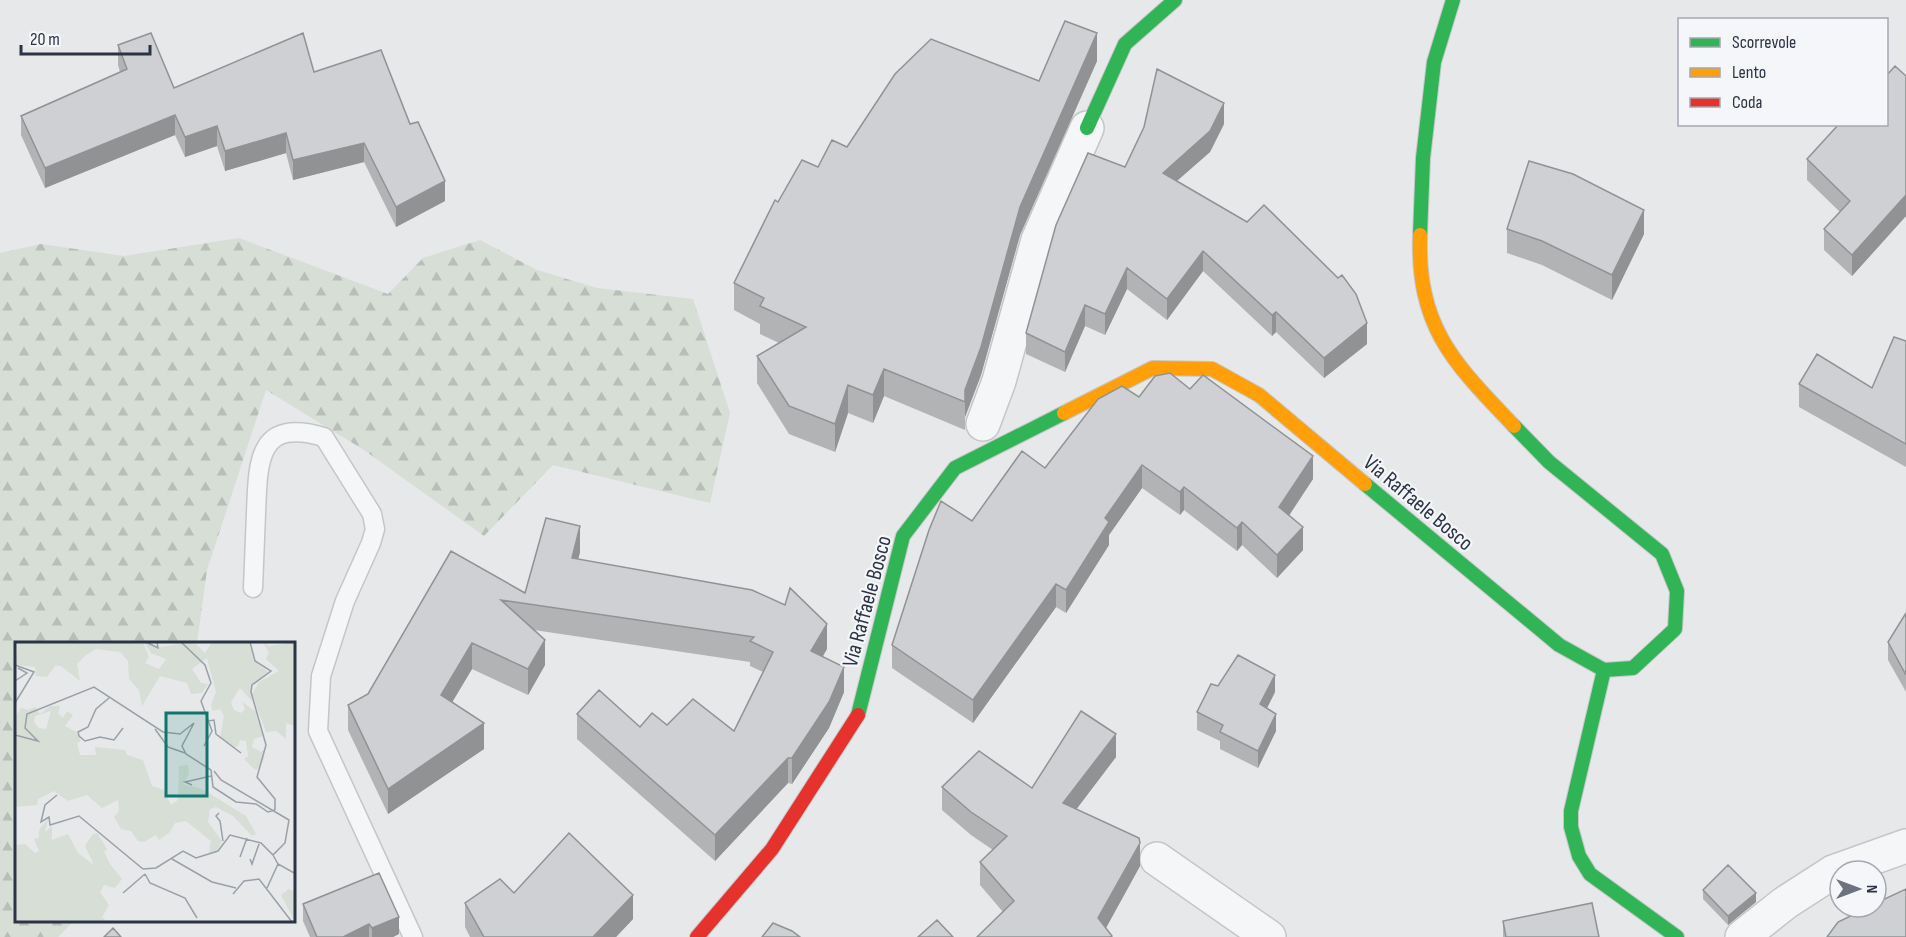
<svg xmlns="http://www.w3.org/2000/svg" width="1906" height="937" viewBox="0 0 1906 937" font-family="'Sofia Sans Condensed',sans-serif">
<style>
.forest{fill:url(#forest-firs)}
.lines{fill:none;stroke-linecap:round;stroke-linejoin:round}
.lane-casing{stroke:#c4c6c8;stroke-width:21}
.street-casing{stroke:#c4c6c8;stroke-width:36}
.fast-casing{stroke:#c4c6c8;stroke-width:16}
.slow-casing{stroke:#c4c6c8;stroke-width:16}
.jam-casing{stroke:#c4c6c8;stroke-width:16}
.lane{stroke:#f5f6f7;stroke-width:18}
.street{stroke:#f5f6f7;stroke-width:33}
.fast{stroke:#30b455;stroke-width:14}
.slow{stroke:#ff9f0a;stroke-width:14}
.jam{stroke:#e5322d;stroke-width:14}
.wall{fill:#b1b3b5}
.shaded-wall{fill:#909294}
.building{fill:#ced0d3;stroke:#909294;stroke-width:1.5}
.labels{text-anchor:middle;stroke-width:4.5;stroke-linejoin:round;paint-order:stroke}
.street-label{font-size:22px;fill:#2b3445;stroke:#f4f6f9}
.inset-road{fill:none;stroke:#9ba0a8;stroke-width:1.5}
.view{fill:#0f766e;fill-opacity:0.15;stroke:#0f766e;stroke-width:3}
.inset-edge{fill:none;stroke:#2b3445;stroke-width:3}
</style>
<defs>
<pattern id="forest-firs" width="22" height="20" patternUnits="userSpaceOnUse" patternTransform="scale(1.5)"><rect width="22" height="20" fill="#d6ded6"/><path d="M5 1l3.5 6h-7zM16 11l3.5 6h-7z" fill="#b8bfb9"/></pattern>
</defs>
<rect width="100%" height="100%" fill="#e6e8ea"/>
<path class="forest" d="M239 238 388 294 423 258 480 240 537 270 597 288 693 299 730 413 710 503 553 465 484 536 364 450 266 390 207 570 197 643H16V920L74 921 58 937H0V253L41 244 124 256Z"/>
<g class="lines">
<defs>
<path id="lane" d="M253 588C254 563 255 538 256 513 258 462 257 417 324 437L372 514 375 529 371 543 345 601 321 676 318 731 413 937"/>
<path id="street" d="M983 424 999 381 1038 240 1087 128
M1157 859 1269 937
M1742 937 1785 903 1833 872 1906 846"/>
<path id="fast" d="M1087 128 1125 44 1175 0
M1420 235 1423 158 1434 62 1453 0
M1365 484 1559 645 1604 670 1633 668 1675 629 1677 591 1662 554 1549 462 1514 426
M1604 670 1571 811V827L1579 856 1590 874 1677 937
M858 715 903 536 955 468 1064 413"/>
<path id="slow" d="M1420 235C1417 328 1454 363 1514 426
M1064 413 1153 368 1212 369 1259 395 1365 484"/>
<path id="jam" d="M697 937 772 849 858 715"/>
</defs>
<use href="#lane" class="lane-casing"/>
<use href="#street" class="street-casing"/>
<use href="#fast" class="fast-casing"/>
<use href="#slow" class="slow-casing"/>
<use href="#jam" class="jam-casing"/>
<use href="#lane" class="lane"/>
<use href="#street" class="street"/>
<use href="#fast" class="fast"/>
<use href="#slow" class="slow"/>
<use href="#jam" class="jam"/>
</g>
<path class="wall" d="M118 45 174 88 410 124 445 201 396 227 364 162 293 180 286 153 225 171 217 146 185 157 175 135 45 188 21 135V116L120 72 118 65Z
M1097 61 1020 235 981 375 965 417V430L884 396 873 423 848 413 835 452 789 434 757 383V356L779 343 760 334V324L734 310V283L778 202 818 167 847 147Z
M1906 76V216L1852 276 1824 250V229L1840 212 1807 180V159Z
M1224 124 1210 152 1177 181 1367 344 1324 378 1276 332 1272 336 1203 271 1167 320 1127 289 1105 335 1085 326 1065 372 1026 354V333L1125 167Z
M1507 229 1644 234 1612 300 1542 265 1507 253Z
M1906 341V467L1799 407V384L1872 388Z
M1190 389 1313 479 1289 516 1303 550 1277 578 1242 545 1237 551 1184 510 1180 515 1142 488 1109 535V545L1066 613 1056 607 973 723 892 668V645L972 521 1139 397Z
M451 551 525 593 580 552 578 559 827 649 823 656 844 692 829 728 792 784 788 783 715 861 577 739V714L640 727 667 725 734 731 763 672 750 666V662L534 630 545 665 528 695 472 669 452 702 484 749 388 814 348 730V705L368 694Z
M1906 613V692L1888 660V642Z
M1218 686 1275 692 1267 708 1276 731 1258 768 1220 749V741L1197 730V712Z
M1116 757 1076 809 1140 866 1106 928 1112 937 1003 912 980 885V862L993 850 971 835 942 810V787L1032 788Z
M1703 890 1756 902 1728 925 1703 899Z
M514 893 633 919 616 937H470L465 927V903Z
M303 904 399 934 393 937H310L303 921Z
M1503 921 1599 937H1503Z"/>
<path class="shaded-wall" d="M1097 33V61L1020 235 981 375 965 417V430V390L1020 207Z
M1224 103V124L1210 152 1163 193V173Z
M175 115V135L45 188V168Z
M217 126V146L185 157V137Z
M286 133V153L225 171V151Z
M364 143V162L293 180V160Z
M445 181V201L396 227V207Z
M1906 195V216L1852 276V255Z
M1644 210V234L1612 300V275Z
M1203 251V271L1167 320V299Z
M1127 268V289L1105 335V314Z
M1085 305V326L1065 372V352Z
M1276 312V332L1272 336V315Z
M1367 323V344L1324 378V358Z
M884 369V396L873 423V395Z
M848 385V413L835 452V424Z
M1313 456V479L1279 530V507Z
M1142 465V488L1109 535V545L1066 613V590L1105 518Z
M1184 487V510L1180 515V492Z
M1242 522V545L1237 551V528Z
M580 526V552L572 584V558Z
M1303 527V550L1277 578V555Z
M1056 584V607L973 723V700Z
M827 624V649L811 676V651Z
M545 640V665L528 695V669Z
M472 643V669L441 721V695Z
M844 667V692L829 728 792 784V758Z
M1275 675V692L1260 722V704Z
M1276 714V731L1258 768V751Z
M484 723V749L388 814V789Z
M1116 734V757L1063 827V803Z
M788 758V783L715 861V835Z
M1140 843V866L1101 937 1098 918Z
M1756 893V902L1728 925V916Z
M633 895V919L616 937H593Z
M399 917V934L393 937H372V928Z
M369 924V937H343Z"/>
<path class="building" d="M1065 21 1097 33 1020 207 981 347 965 390V402L884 369 873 395 848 385 835 424 789 406 757 356 806 327 760 306 764 298 734 283 775 200 778 202 802 160 818 167 832 140 847 147 895 74 931 39 1039 81Z
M151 33 174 88 303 33 314 72 381 50 410 124 418 122 445 181 396 207 364 143 293 160 286 133 225 151 217 126 185 137 175 115 45 168 21 116 127 69 118 45Z
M1895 66 1906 76V195L1852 255 1824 229 1850 201 1807 159 1839 124H1887V75Z
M1157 69 1224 103 1210 131 1163 173 1247 222 1264 205 1338 278 1342 275 1356 294 1367 323 1324 358 1276 312 1272 315 1203 251 1167 299 1127 268 1105 314 1085 305 1065 352 1026 333 1056 225 1088 153 1125 167 1144 127Z
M1529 161 1573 174 1644 210 1612 275 1542 241 1507 229Z
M1894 337 1906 341V444L1799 384 1817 354 1872 388Z
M1170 373 1190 389 1203 375 1313 456 1279 507 1303 527 1277 555 1242 522 1237 528 1184 487 1180 492 1142 465 1105 518 1109 522 1066 590 1056 584 973 700 892 645 929 530 941 501 972 521 1022 451 1045 468 1098 399 1122 386 1139 397 1155 376Z
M546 518 580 526 572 558 752 590 785 605 790 588 827 624 811 651 844 667 829 702 792 758H788L715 835 577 714 599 690 640 727 652 713 667 725 693 699 734 731 773 652 750 641 754 637 501 600 545 640 528 669 472 643 441 695 484 723 388 789 348 705 368 694 451 551 525 593Z
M1906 613V675L1888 642Z
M1238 655 1275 675 1260 704 1276 714 1258 751 1220 732 1223 725 1197 712 1211 684 1218 686Z
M1081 711 1116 734 1063 803 1139 838 1140 843 1098 918 1112 936 1110 937H977L1014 901 980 862 1007 836 971 812 942 787 979 751 1032 788Z
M569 833 633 895 593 937H484L465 903 500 879 514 893Z
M1728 865 1756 893 1728 916 1703 890Z
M379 873 399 917 372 928 369 924 343 937H317L303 904Z
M1906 889V937H1827L1838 922 1869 907H1876V903Z
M1592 903 1599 937H1506L1503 921Z
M937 920 953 937H918Z
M773 923 792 931 800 937H762Z
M113 928 121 937H104Z"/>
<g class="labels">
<g class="street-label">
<text transform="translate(1419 502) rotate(40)" y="8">Via Raffaele Bosco</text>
<text transform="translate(866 601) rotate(-75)" y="8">Via Raffaele Bosco</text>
</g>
</g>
<g transform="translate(15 642)">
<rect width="280" height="280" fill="#e6e8ea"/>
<path d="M3 0H128L134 15 130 21 144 27 151 17 136 11 129 0 145 5 179 0 190 11 197 0H234L239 19 253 30 236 44 237 59 225 46 216 60 219 68 226 71 230 67 227 60 240 69 248 94 239 97 237 105 246 110 250 107 249 117 242 128 239 127 229 117 233 114 231 99 225 98 223 104 219 105 205 95 209 74 205 67 198 69 196 63 201 50 192 16 177 27 186 41 193 42 187 51 176 52 172 41 145 34 127 64 124 48 114 37 113 19 105 10 81 7 71 13 62 22 65 39 46 24H40L32 35 21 34 20 25 1 23ZM248 0 254 4 280 0V84L271 81V97L261 89 251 90 237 52 244 40 264 29 251 17 254 11ZM35 64H45L43 71 48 76 52 69 58 73 50 84 61 90 66 99 62 101 65 113H81L80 105 110 108 112 113 128 118 137 144 149 148 156 163 163 158 164 124 173 123 174 133 168 142 187 147 231 174 241 192 237 194 218 174 201 165 195 167 193 180 207 199 202 209 194 211 196 199 171 179 160 181 155 190 144 198 141 193 129 200 123 199 116 189 106 187 99 175 104 169 103 158 87 166 72 153 53 159 39 149 23 157 22 163 0 165V75L6 66 13 68 20 65 25 72ZM36 69 31 87 24 86 19 80 20 74ZM33 177 30 190 37 184V198L53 192 63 211 79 223 70 204 77 193 82 191 92 207 89 210 95 222 107 237 100 246 89 243 85 250 94 263 87 275 92 280H0V203L10 202 20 211 24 209 19 197 24 196V188ZM274 247 280 250V280L266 253Z" fill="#d6ded6" fill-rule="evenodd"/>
<path class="inset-road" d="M131 0 143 6 142 0M166 0 190 23 196 41 186 59 197 89 189 104M235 0 240 19 256 29 237 43 236 50 251 103 242 135 260 157V168M0 23 19 30 0 61M0 39 12 31 3 26M94 56 81 67 73 85 63 90 64 94 70 99 85 95 99 98 108 86M193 79 199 78 201 92 226 111M140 87 153 105 170 111M0 93 23 99 10 86 12 72 79 45 148 90 165 92 179 81 167 104 171 112 196 128 198 145 221 160 241 162 253 170 260 168M199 129 206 138 274 178 270 201 258 213 263 222 281 232M177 143 170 140 196 134M42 153 30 163 26 180 34 175 35 183 64 174 128 227 141 226 168 209 181 216 203 209 215 193 246 201 258 213M204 171 201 174 205 179 208 199M225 215 232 196M157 217 197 240 221 246M235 217 237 222 244 202M130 232 135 241 170 256 182 276M252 246 263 222M108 251 130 232M218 252 229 239 244 237 277 280"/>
<path class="view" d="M151 71H192V154H151Z"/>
<rect width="280" height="280" class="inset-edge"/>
</g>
<rect x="1678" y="18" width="210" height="108" fill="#f4f6f9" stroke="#a4a8b1" stroke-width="1.5"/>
<rect x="1690" y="38" width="30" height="9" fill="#30b455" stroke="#a4a8b1" stroke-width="1.5"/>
<text x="1732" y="48" font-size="18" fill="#2b3445">Scorrevole</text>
<rect x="1690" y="68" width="30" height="9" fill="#ff9f0a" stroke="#a4a8b1" stroke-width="1.5"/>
<text x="1732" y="78" font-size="18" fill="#2b3445">Lento</text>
<rect x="1690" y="98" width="30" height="9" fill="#e5322d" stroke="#a4a8b1" stroke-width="1.5"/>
<text x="1732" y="108" font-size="18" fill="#2b3445">Coda</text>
<g transform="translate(1858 889) rotate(90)"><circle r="28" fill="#f4f6f9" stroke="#a4a8b1" stroke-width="1.5"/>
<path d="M0-4.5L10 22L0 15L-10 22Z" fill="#6c737f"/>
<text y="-9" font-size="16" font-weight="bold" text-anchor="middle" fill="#2b3445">N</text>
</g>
<path d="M21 45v9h129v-9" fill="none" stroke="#2b3445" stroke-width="3"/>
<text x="30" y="45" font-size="18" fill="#2b3445" stroke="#f4f6f9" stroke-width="4.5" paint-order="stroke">20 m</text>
</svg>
